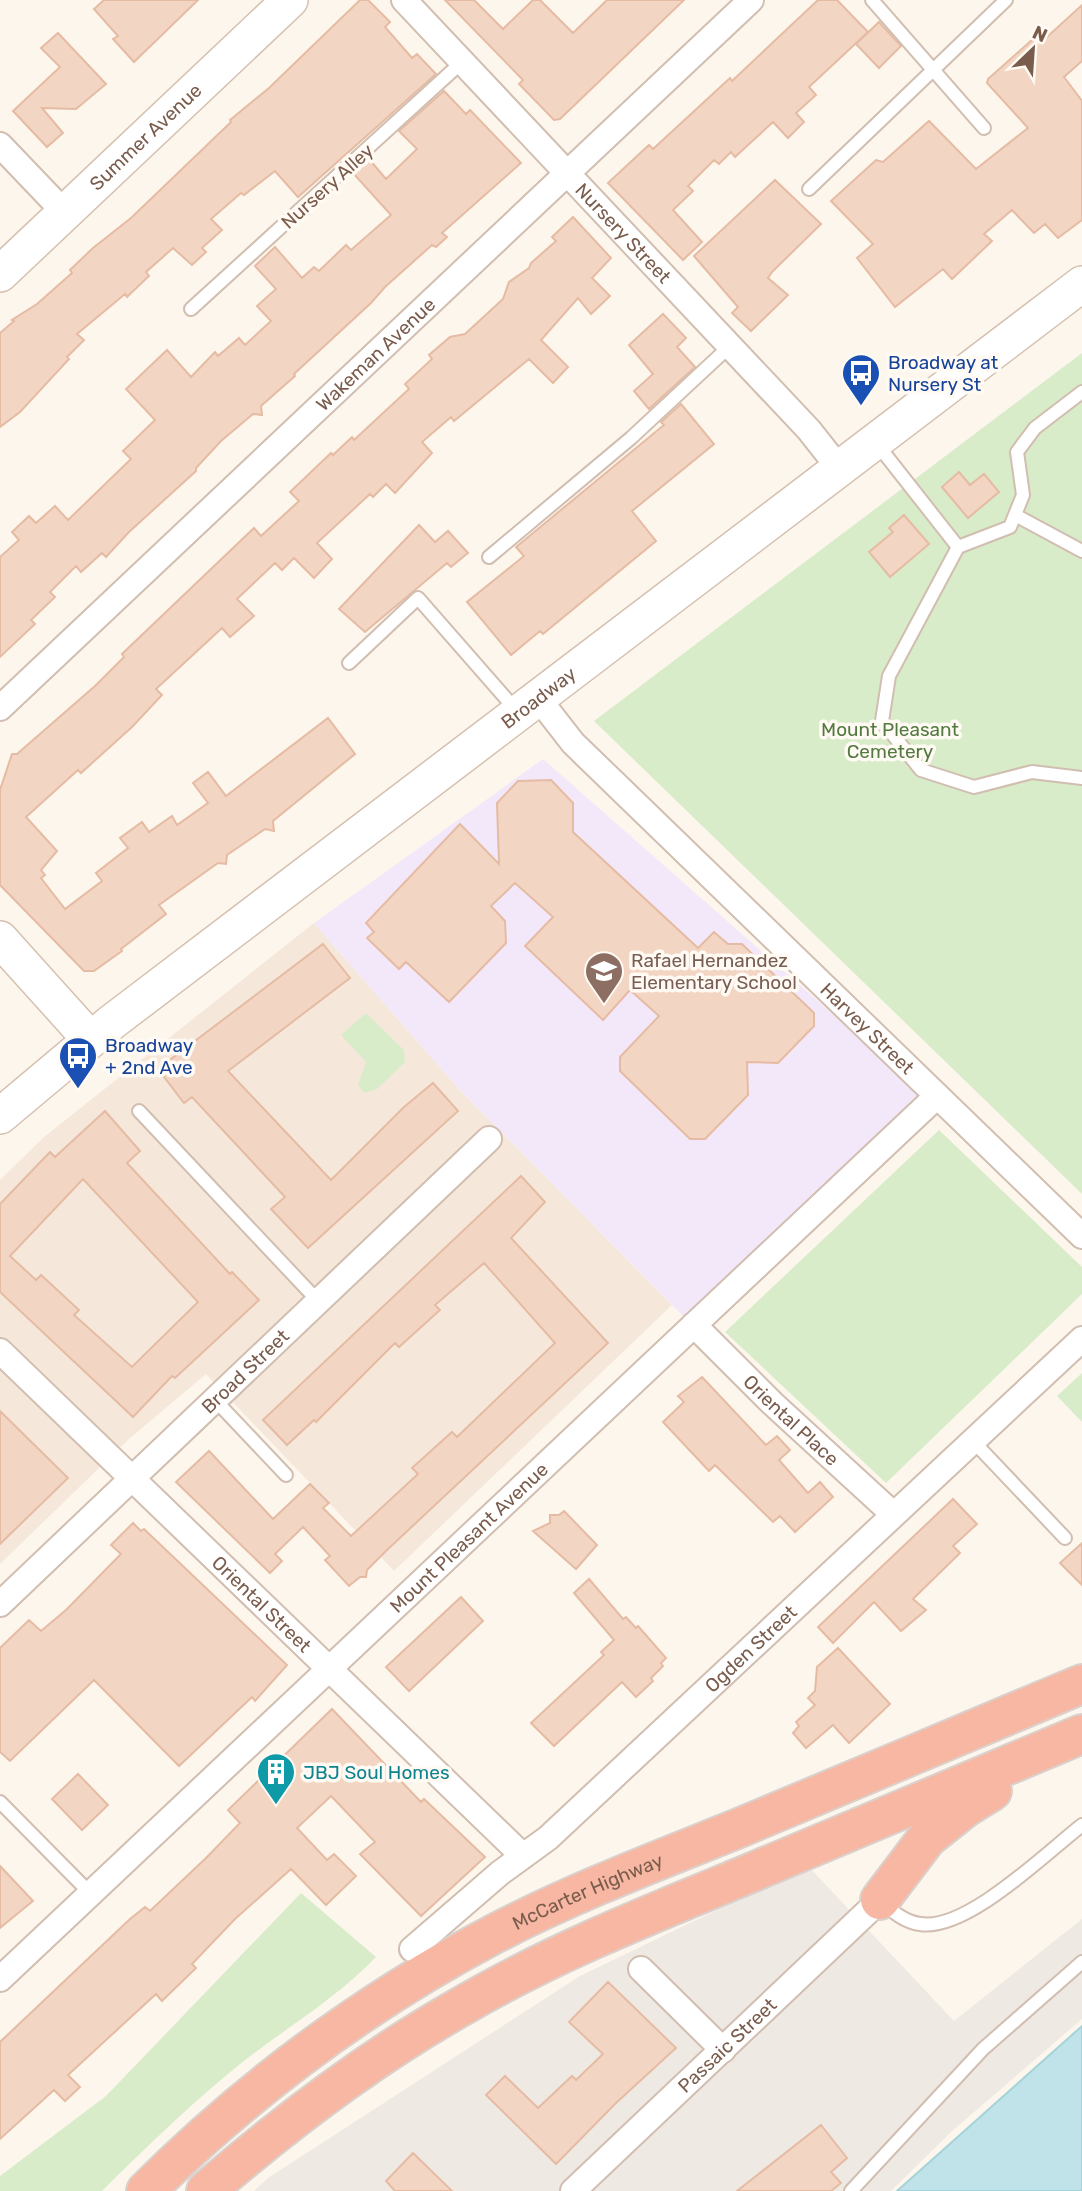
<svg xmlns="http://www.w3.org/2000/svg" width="1082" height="2191" viewBox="0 0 1082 2191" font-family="Rubik,sans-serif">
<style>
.residential{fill:#f5e8da}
.industrial{fill:#efe9e4}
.education{fill:#f3e8fa}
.green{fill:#d8ecc9}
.water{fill:#bfe3e8;stroke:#a5d3da;stroke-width:2}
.building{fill:#f3d5c3;stroke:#e6bba3;stroke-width:2;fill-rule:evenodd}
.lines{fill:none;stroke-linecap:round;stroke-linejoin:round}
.lane-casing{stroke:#d1beb0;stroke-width:16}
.street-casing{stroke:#d1beb0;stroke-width:28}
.secondary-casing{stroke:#d6c0b0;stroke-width:38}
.highway-casing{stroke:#dad1cd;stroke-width:42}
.lane{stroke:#fff;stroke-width:12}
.street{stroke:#fff;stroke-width:24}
.secondary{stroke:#fff;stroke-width:35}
.highway{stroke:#f7b7a3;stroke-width:38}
.labels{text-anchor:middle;stroke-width:7;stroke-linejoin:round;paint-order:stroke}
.street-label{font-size:19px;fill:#7a5c4d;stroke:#fffaf3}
.transit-label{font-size:19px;fill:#164399;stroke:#fffaf3;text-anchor:start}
.park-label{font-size:19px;fill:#537a41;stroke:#fffaf3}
.education-label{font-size:19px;fill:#785e54;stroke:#fffaf3;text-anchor:start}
.culture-label{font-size:19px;fill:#0d838f;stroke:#fffaf3;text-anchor:start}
</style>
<rect width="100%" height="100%" fill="#fdf6ec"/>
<path class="residential" d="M314 923 458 1088 672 1305 394 1571 206 1374 129 1439 0 1564V1180L44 1137Z"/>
<path class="industrial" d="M808 1866 954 2021 1082 1919V2019L951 2132 891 2191H254L268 2178 580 1976Z"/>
<path class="education" d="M543 759 926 1096 685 1318 458 1088 314 923Z"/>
<path class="green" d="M1082 353V1194L594 721Z
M366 1013 404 1050 405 1062 377 1089 364 1093 358 1085 366 1062 341 1035Z
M939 1130 1082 1267V1294L886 1483 725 1332Z
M1082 1373V1422L1057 1396Z
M301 1893 376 1957C338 1997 289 2026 245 2060 194 2101 148 2145 102 2191H0V2176L106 2096Z"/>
<path class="water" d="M1082 2026V2191H897Z"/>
<path class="building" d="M104 0H198L134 62 113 39 118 36 94 9Z
M360 0H368L390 22 385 27 412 58 417 54 436 74 298 197 275 171 244 195 241 193 211 219 222 230 202 248 206 252 192 265 173 248 146 272 149 276 127 297 125 294 77 334 84 340 67 357 69 359 20 412 0 427V333L14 321 12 320 37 304 72 273 70 270 93 248 131 218 231 122 230 120 269 88Z
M445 0H474L503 29 533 0H540L573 33 607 0H684L560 119 554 120 519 84 523 80Z
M818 0H837L868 32 809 87 816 95 796 113 804 122 788 138 773 122 735 157 731 152 719 164 714 160 688 186 693 191 673 210 702 242 683 260 608 183 649 145 653 149 730 78 732 81Z
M1082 5V61L1064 77 1082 101V220L1058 238 1045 224 1034 233 1012 210 984 234 992 241 952 279 943 269 895 307 857 258 873 244 831 201 876 160 883 162 929 121 976 169 1028 128 987 83 988 79 1034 38 1038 42 1047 37Z
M879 22 901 46 879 68 856 44Z
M58 33 106 84 76 109 42 108 63 133 47 147 13 111 60 67 41 48Z
M444 91 466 114 470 110 521 163 442 233 447 237 436 247 432 245 385 287 371 303 294 374 295 376 261 406 262 415 253 414 221 441 196 468V471L129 532 106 557 102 553 81 572 76 566 50 592 55 597 31 620 35 624 0 657V557L19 540 12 532 29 516 36 523 55 506 68 520 131 459 123 451 155 420 126 389 167 350 191 377 215 352 218 356 239 338 245 345 271 321 257 306 276 289 255 266 275 247 302 278 314 267 319 271 346 245 351 250 391 215 353 173 369 159 386 179 417 149 399 131Z
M775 180 821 224 772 272 768 278 788 295 751 331 732 313 738 307 694 256Z
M573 217 611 258 592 278 610 296 591 314 578 298 541 340 568 367 553 383 529 359 454 421 451 417 422 442 432 453 395 493 386 484 373 497 370 494 317 543 332 559 314 578 294 558 282 570 275 563 237 599 254 616 230 637 222 628 156 689 162 695 132 727 81 773 78 770 26 817 57 851 41 870 45 875 41 878 65 909 102 881 96 873 128 848 120 838 142 822 149 832 172 816 177 825 208 803 193 783 208 772 226 796 328 718 355 754 273 821 274 831 265 829 227 855 226 864 218 863 159 905 166 914 121 949 122 951 94 971H84L0 885V790L12 754H17L95 686 124 657 122 654 254 528 261 536 299 501 290 492 331 453 333 455 352 437 354 440 409 389 405 384 432 359 429 355 450 337 465 334 503 299 509 282 529 268 531 263 556 241 552 237Z
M663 314 686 338 677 347 695 367 649 409 634 391 653 374 629 345Z
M681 404 714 444 632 511 656 541 543 634 540 631 511 655 467 602 524 556 516 547 664 425 661 422Z
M959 472 970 485 984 474 999 492 968 518 942 487Z
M904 515 929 544 890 577 869 552 893 532 889 528Z
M419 525 435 542 448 531 468 553 451 567 447 563 365 632 339 609Z
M551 780 573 803V832L698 948 714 932 728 944H742L814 1013V1026L778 1063 747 1062 748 1095 705 1139H690L620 1071V1057L659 1016 630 990 603 1020 525 946 553 917 515 883 491 906 505 921 506 943 449 1002 406 962 399 969 367 938 374 932 366 923 460 824 499 864 497 803 518 781Z
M323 944 350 978 228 1071 331 1180 404 1107 433 1083 458 1111 308 1248 271 1209 285 1197 192 1097 184 1103 158 1069Z
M105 1111 140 1151 127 1163 230 1274 232 1272 259 1300 175 1378 172 1376 133 1417 0 1292V1204L50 1152 55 1157ZM83 1179 198 1302 132 1367 74 1315 79 1310 41 1275 36 1280 10 1256Z
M521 1176 545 1202 511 1238 608 1343 387 1550 367 1570 366 1577H360L349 1586 325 1560 330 1556 303 1527 275 1554 282 1561 270 1573 176 1482 209 1451 273 1519 310 1484 329 1503 323 1508 351 1536 418 1474 412 1468 452 1432 457 1437 555 1343 484 1263 435 1305 440 1310 399 1347 395 1343 316 1422 314 1420 287 1445 263 1420Z
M702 1377 766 1445 777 1436 790 1450 779 1460 808 1493 820 1482 833 1497 795 1532 780 1516 773 1522 715 1465 709 1471 663 1422 684 1402 678 1396Z
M0 1411 68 1478 0 1544Z
M953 1499 977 1524 953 1546 960 1553 913 1599 926 1610 901 1631 874 1602 833 1643 818 1627Z
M564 1511 597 1545 576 1569 533 1531 550 1523V1515H559Z
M133 1523 141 1531 144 1529 287 1665 255 1701 252 1697 179 1766 94 1680 10 1761 0 1752V1648L29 1620 41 1631 66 1610 121 1554 111 1545Z
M1082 1543V1585L1060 1563Z
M589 1579 623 1619 626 1617 636 1628 638 1626 666 1658 661 1663 663 1666 651 1678 653 1681 636 1697 622 1682 554 1746 531 1723 604 1655 601 1652 614 1640 574 1593Z
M461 1597 483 1621 409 1691 386 1667Z
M838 1648 890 1704 849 1743 833 1725 806 1748 793 1733 799 1726 796 1722 815 1705 808 1698 815 1691 817 1667Z
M332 1709 421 1802 424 1799 485 1857 421 1916 360 1854 375 1842 331 1796 297 1828 327 1860 334 1854 356 1876 326 1905 291 1869 235 1919 192 1964 196 1968 162 2001 156 1994 68 2075 80 2087 65 2101 54 2090 0 2139V2042L130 1919 145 1907 150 1911 206 1858 240 1823 228 1810Z
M78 1774 108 1805 82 1830 52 1799Z
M0 1866 33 1901 0 1928Z
M608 1982 676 2048 616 2103 556 2164 486 2095 505 2076 538 2108 572 2076 576 2080 603 2054 569 2022Z
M821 2125 847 2158 831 2172 841 2183 831 2191H737Z
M413 2153 452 2191H395L386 2181Z"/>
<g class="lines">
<defs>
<path id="lane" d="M872 0 984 128
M809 189 1006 0
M191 309 462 62
M1082 392 1035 428 1017 452 1023 495 1010 527 958 547 889 676 882 721 921 770 974 787 1032 772 1082 778
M877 444 958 547
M1015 515 1082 551
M489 557 631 438 730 346
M349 663 418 598 516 710
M139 1111 318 1301
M215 1400 286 1475
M972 1440 1065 1538
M0 1802 91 1894
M883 1903C893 1912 905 1922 920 1924 966 1932 1046 1853 1082 1825
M851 2191 983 2049 1082 1962"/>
<g id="street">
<path id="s1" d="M404 0 809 430 839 468"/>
<path d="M0 145 65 213"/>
<path id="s2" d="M538 698 573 743 1082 1236"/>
<path id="s3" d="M0 708 751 0"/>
<path id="s4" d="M694 1325 772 1403 893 1514"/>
<path id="s5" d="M0 1351 523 1856"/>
<path id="s6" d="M0 1604 489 1139"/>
<path id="s7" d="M412 1949 500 1873 548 1838 1082 1339"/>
<path d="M641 1969 723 2050"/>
<path id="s8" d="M0 1979 937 1096"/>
<path id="s9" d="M573 2191 880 1900"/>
</g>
<g id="secondary">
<path id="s10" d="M0 274 290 0"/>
<path d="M0 939 90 1039"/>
<path id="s11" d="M0 1116 112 1022 1082 284"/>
</g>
<g id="highway">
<path d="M880 1900 927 1838 966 1807 992 1791"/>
<path id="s12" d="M146 2191C249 2088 367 2001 496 1933 575 1892 657 1861 739 1828 853 1780 968 1732 1082 1684"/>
<path d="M206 2191C286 2122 370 2058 462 2006 551 1954 646 1916 741 1877 854 1829 968 1782 1082 1734"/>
</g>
</defs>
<use href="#lane" class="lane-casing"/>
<use href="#street" class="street-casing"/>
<use href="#secondary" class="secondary-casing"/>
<use href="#highway" class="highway-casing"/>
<use href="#lane" class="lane"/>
<use href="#street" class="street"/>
<use href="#secondary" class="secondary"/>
<use href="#highway" class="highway"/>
</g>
<defs>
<symbol id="bus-pin" viewBox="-11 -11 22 30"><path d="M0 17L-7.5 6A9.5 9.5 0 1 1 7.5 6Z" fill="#1a4fb4" stroke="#fffaf3"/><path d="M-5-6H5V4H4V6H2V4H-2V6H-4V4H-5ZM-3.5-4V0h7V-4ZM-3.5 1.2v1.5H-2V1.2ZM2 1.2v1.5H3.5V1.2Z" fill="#fff"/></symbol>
<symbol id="school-pin" viewBox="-11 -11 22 30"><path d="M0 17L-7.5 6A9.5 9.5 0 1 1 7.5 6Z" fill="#8d6e63" stroke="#fffaf3"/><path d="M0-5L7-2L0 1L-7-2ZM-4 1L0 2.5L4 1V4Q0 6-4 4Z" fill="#fff"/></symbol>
<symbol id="building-pin" viewBox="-11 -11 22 30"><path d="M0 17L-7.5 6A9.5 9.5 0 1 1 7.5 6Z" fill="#0f9aa8" stroke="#fffaf3"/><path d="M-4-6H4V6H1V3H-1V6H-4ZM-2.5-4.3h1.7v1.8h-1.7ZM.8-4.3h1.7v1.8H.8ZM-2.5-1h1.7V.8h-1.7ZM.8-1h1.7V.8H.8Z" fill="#fff"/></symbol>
</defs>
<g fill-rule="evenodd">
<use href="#bus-pin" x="839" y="351" width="44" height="60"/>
<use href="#school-pin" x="582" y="949" width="44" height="60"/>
<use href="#bus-pin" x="56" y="1034" width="44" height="60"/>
<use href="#building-pin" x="254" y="1750" width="44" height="60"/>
</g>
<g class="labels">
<g class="street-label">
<text dy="7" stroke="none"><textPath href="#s10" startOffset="200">Summer Avenue</textPath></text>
<text transform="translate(327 186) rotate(-42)" y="7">Nursery Alley</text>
<text dy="7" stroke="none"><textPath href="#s1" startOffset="320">Nursery Street</textPath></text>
<text dy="7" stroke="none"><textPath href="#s3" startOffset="516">Wakeman Avenue</textPath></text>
<text dy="7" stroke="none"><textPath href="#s11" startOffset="682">Broadway</textPath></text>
<text dy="7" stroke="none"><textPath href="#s2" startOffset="467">Harvey Street</textPath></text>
<text dy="7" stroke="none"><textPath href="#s6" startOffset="338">Broad Street</textPath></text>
<text dy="7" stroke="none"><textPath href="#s4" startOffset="136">Oriental Place</textPath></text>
<text dy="7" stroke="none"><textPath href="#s8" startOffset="644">Mount Pleasant Avenue</textPath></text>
<text dy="7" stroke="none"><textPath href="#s5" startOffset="364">Oriental Street</textPath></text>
<text dy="7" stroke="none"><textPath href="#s7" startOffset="453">Ogden Street</textPath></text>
<text dy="7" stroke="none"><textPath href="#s12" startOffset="537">McCarter Highway</textPath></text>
<text dy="7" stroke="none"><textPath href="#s9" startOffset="212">Passaic Street</textPath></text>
</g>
<g class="transit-label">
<text x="888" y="369">Broadway at<tspan x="888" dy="22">Nursery St</tspan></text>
<text x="105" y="1052">Broadway<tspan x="105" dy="22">+ 2nd Ave</tspan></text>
</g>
<g class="park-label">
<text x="890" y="736">Mount Pleasant<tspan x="890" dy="22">Cemetery</tspan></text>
</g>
<g class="education-label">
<text x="631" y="967">Rafael Hernandez<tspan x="631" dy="22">Elementary School</tspan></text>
</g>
<g class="culture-label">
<text x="303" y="1779">JBJ Soul Homes</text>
</g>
</g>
<g transform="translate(1033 49) rotate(25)" stroke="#fffaf3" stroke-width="5" paint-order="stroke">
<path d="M0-5L12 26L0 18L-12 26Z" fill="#7a5c4d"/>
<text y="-10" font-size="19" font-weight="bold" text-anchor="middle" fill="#7a5c4d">N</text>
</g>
</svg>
